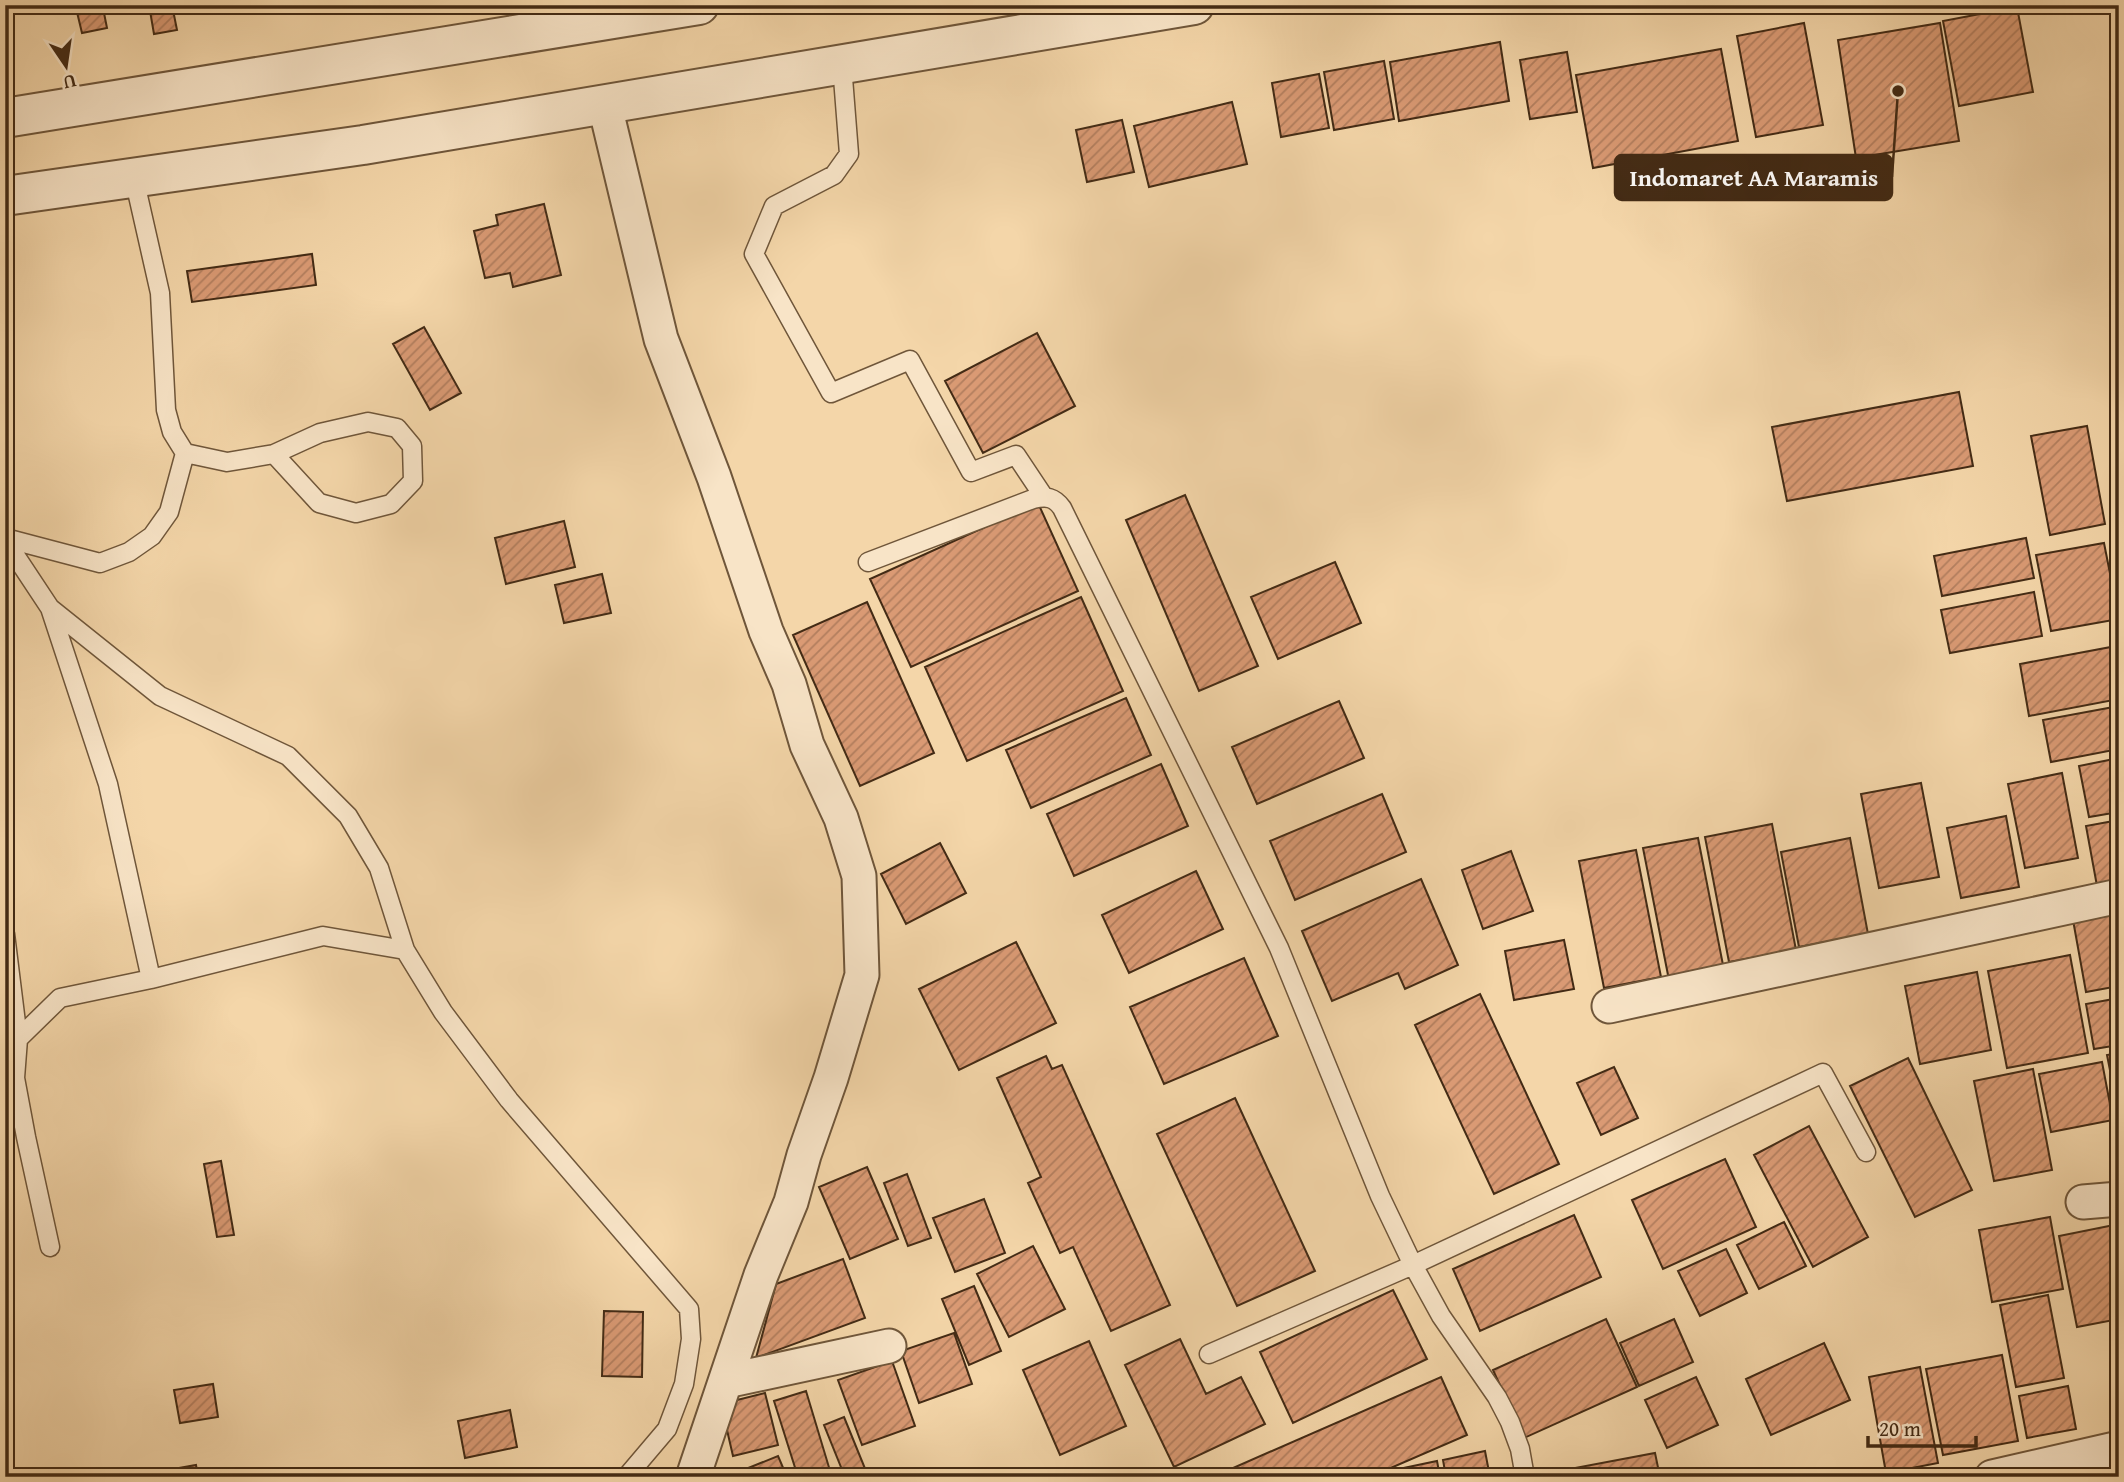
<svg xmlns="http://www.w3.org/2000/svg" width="2124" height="1482" viewBox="0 0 2124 1482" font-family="'Gentium Book Plus',serif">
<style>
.building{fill:url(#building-hatch);stroke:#432b15;stroke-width:2}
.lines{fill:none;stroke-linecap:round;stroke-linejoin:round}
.service-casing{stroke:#6f563a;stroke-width:21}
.minor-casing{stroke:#6f563a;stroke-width:37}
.tertiary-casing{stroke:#6f563a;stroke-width:42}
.service{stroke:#f8e4c7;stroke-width:18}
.minor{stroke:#f8e4c7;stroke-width:33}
.tertiary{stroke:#f8e4c7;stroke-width:38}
.leader{fill:none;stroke:#432b15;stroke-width:2.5}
.callout-dot{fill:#432b15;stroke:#f8e4c7;stroke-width:2.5}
.callout{fill:#432b15;stroke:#432b15;stroke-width:2.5}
.callout-label{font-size:24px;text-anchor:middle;font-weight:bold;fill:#fff}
</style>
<defs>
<pattern id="building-hatch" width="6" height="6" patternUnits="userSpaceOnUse" patternTransform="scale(1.75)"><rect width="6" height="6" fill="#da9a74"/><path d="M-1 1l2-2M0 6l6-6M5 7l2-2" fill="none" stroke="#b27e5e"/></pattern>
</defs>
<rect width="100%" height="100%" fill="#f4d6a9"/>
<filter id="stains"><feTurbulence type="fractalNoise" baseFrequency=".00286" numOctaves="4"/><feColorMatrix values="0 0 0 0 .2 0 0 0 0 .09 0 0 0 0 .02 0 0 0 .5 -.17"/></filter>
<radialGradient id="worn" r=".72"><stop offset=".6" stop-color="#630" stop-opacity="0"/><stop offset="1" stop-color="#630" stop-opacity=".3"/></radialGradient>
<path class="building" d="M149 5H172L177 30 154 34Z
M260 5H288L261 10Z
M2017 7 2033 92 1959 106 1943 21Z
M103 8 107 28 82 33 77 12Z
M1804 23 1823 125 1756 137 1737 36Z
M1940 23 1959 141 1856 158 1838 40Z
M1500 42 1509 101 1399 121 1390 62Z
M1721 49 1738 141 1593 168 1576 75Z
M1567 52 1577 112 1530 119 1520 60Z
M1384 61 1394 119 1334 130 1324 72Z
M1319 74 1329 128 1281 137 1272 83Z
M1232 102 1247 164 1149 187 1134 126Z
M1122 120 1134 172 1087 182 1076 130Z
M544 204 561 275 513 287 510 273 485 278 474 231 498 225 496 215Z
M312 254 316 285 192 302 187 271Z
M424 327 461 393 430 410 393 344Z
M1037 333 1075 406 983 453 945 381Z
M1959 392 1973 466 1787 501 1772 427Z
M2087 426 2105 524 2050 535 2031 436Z
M1185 495 1258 666 1199 691 1126 520Z
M1038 503 1078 591 911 667 870 579Z
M564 521 575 567 506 584 495 538Z
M2026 538 2034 578 1942 596 1934 556Z
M2104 543 2119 619 2051 631 2036 555Z
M1335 562 1361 623 1278 659 1251 597Z
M602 574 611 613 564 623 555 585Z
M2034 592 2042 636 1950 653 1941 610Z
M1081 597 1123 691 967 761 925 667Z
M867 602 934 753 860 786 793 635Z
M2111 647 2119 687V699L2029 716 2020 664Z
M1126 698 1151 755 1031 808 1006 750Z
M1339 701 1364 758 1257 804 1232 747Z
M2119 706V749L2051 762 2043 720Z
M2119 758V812L2089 817 2079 766Z
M1161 764 1188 826 1074 876 1047 814Z
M2062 773 2078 858 2025 868 2008 784Z
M1921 783 1939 877 1879 888 1861 794Z
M1382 794 1406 852 1295 900 1270 841Z
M2006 816 2019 887 1961 898 1947 828Z
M2119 820V882L2097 886 2086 826Z
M1772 824 1796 950 1729 962 1705 837Z
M1698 838 1724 970 1669 980 1643 848Z
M1850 838 1868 934 1799 947 1781 852Z
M940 843 966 893 906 924 881 874Z
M1636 850 1661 977 1604 988 1579 861Z
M1511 851 1533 911 1483 929 1462 870Z
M1196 871 1223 929 1129 973 1102 915Z
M1421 879 1458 965 1405 989 1398 973 1332 1001 1302 931Z
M2119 912V986L2086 992 2073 920Z
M1564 940 1574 989 1514 1000 1505 951Z
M1016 942 1056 1023 959 1070 919 989Z
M2070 955 2088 1053 2007 1068 1988 971Z
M1244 958 1278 1036 1164 1084 1130 1007Z
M1977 972 1991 1050 1920 1064 1905 986Z
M1480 994 1559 1164 1494 1194 1415 1025Z
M2119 998V1045L2094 1049 2086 1004Z
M2119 1053V1116L2107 1055Z
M1046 1056 1052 1069 1062 1065 1170 1305 1111 1331 1073 1247 1060 1253 1028 1183 1041 1177 997 1078Z
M1908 1058 1972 1190 1915 1217 1850 1086Z
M2102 1062 2113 1120 2051 1132 2039 1074Z
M1614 1067 1638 1118 1601 1135 1577 1083Z
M2033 1069 2052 1170 1994 1181 1974 1081Z
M1235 1098 1315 1271 1237 1306 1157 1134Z
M1809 1126 1868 1237 1813 1267 1754 1155Z
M1725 1159 1756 1227 1663 1269 1632 1200Z
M221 1161 234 1235 217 1237 204 1164Z
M867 1167 898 1239 850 1259 819 1187Z
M907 1174 931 1238 908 1246 884 1183Z
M984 1199 1005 1253 955 1272 933 1218Z
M1574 1215 1601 1277 1480 1331 1453 1269Z
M2050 1217 2063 1289 1992 1302 1979 1230Z
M1784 1222 1806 1266 1759 1289 1737 1245Z
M2119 1224V1319L2077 1327 2059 1236Z
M1033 1246 1065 1309 1009 1337 977 1274Z
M1726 1249 1747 1293 1700 1316 1678 1271Z
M843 1259 865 1318 756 1358 776 1284Z
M974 1286 1001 1351 969 1365 942 1299Z
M1393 1290 1427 1359 1293 1423 1260 1352Z
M2048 1295 2064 1378 2016 1387 2000 1305Z
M604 1311 643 1312 642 1377 602 1376Z
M1606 1319 1637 1387 1524 1438 1493 1370Z
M1674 1319 1693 1362 1639 1386 1620 1343Z
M954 1333 972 1384 919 1403 901 1351Z
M1180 1339 1206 1394 1241 1377 1265 1424 1174 1467 1125 1365Z
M1089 1341 1126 1426 1060 1455 1023 1370Z
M1824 1343 1850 1400 1771 1435 1746 1379Z
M2002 1355 2018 1441 1943 1455 1926 1369Z
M892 1361 915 1426 862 1445 838 1380Z
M1920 1367 1938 1463 1886 1473 1869 1377Z
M1441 1377 1467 1435 1370 1477H1237L1233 1468Z
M1696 1377 1718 1425 1667 1448 1645 1400Z
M213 1384 218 1417 180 1423 174 1390Z
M2068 1386 2076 1429 2027 1438 2019 1396Z
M806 1391 831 1474 822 1477H798L774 1401Z
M765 1393 778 1445 733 1456 721 1404Z
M510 1410 517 1447 465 1458 458 1421Z
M844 1417 866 1471 852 1477H845L824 1425Z
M1485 1451 1490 1477H1446L1443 1460Z
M1655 1453 1660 1477H1577L1575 1468Z
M778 1456 787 1477H726Z
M1437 1461 1440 1477H1390L1389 1471Z
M196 1465 198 1477H136L135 1476Z"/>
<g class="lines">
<defs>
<path id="service" d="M842 65 849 154 834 175 774 206 754 254 831 393 910 360 971 472 1016 455 1044 497
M134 178 160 293 166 410 172 432 185 453 227 462 274 454 320 433 368 422 397 428 412 446 413 481 391 504 356 513 319 503 274 454
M5 538 100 563 129 552 152 536 169 512 185 453
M5 540 50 608 108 784 151 979
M868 562 1033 499C1047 496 1054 497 1062 508L1279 948 1380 1196 1413 1265 1441 1316 1497 1397 1510 1422 1520 1449 1525 1477
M50 608 160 696 288 756 348 816 379 868 405 950
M5 934 18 1039
M50 1247 26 1137 15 1078 18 1039 60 998 151 979 323 936 405 950 443 1012 509 1100 689 1309 691 1339 684 1384 667 1429 628 1475
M1209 1354 1413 1265 1823 1073 1866 1152"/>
<path id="minor" d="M605 106 661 339 714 477 766 631 789 684 807 745 841 818 859 876 862 975 831 1078 804 1155 791 1202 761 1275 693 1477
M1609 1006 2119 896
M2083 1202 2119 1199
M726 1381 889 1346
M1992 1477 2119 1448"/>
<path id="tertiary" d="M5 118 699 5
M5 196 363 145 1194 5"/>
</defs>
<use href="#service" class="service-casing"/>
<use href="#minor" class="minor-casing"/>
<use href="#tertiary" class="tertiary-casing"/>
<use href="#service" class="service"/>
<use href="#minor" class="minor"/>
<use href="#tertiary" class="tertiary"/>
</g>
<path class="leader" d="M1898 91L1892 177"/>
<circle class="callout-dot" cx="1898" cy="91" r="7"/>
<rect class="callout" x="1615" y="155" width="277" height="45" rx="7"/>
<g class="callout-label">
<text x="1754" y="186">Indomaret AA Maramis</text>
</g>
<rect width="2124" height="1482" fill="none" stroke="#f4d6a9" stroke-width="28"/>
<rect x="7" y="7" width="2110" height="1468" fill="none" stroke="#432b15" stroke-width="3.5"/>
<rect x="14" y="14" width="2096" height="1454" fill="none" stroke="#432b15" stroke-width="2"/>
<g transform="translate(66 66) rotate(167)" stroke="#f8e4c7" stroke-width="5" paint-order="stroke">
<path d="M0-5L12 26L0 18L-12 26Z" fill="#432b15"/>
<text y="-10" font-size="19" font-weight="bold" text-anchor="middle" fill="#432b15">U</text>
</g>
<path d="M1868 1436v10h108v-10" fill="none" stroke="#432b15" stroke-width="3.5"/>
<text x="1879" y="1436" font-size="21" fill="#432b15" stroke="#f8e4c7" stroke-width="5" paint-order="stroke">20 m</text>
<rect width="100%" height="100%" filter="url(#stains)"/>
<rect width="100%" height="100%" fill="url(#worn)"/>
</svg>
